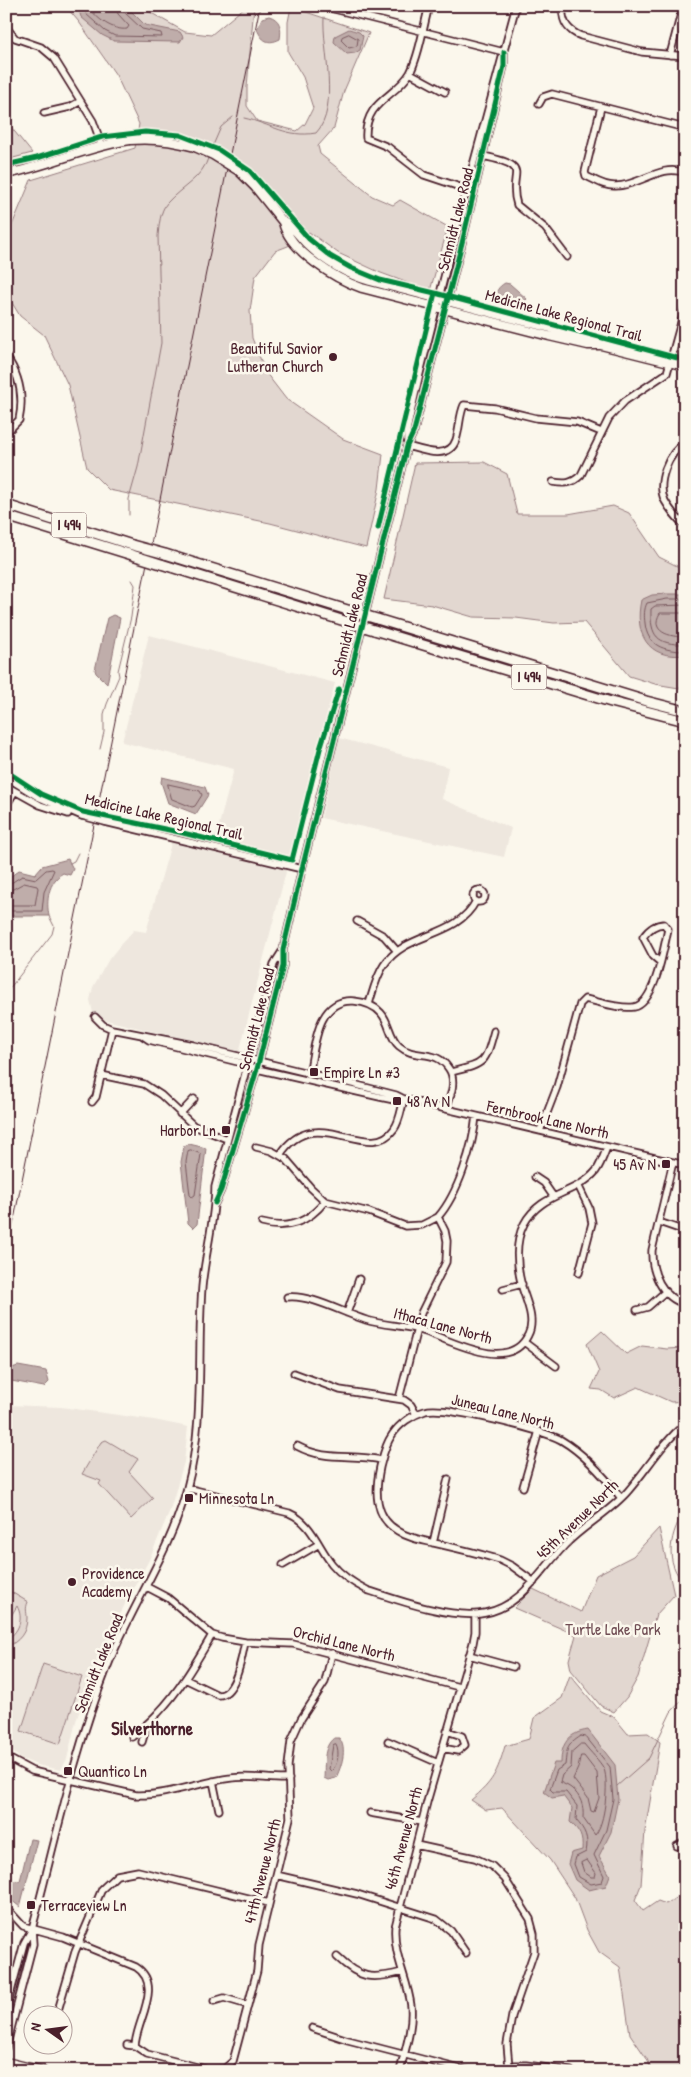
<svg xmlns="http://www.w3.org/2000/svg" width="691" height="2077" viewBox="0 0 691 2077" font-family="'Patrick Hand',sans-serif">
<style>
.built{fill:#eee7de}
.green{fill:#e2d7d0;stroke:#967b7e}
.water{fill:#bfadaa;stroke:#907477}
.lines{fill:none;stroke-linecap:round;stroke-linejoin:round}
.shore{stroke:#79585e;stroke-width:1}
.stream{stroke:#907477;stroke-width:1}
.minor-casing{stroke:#4a1f2b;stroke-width:9}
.major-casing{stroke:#4a1f2b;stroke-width:11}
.highway-casing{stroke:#4a1f2b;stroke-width:12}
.minor{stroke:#fbf7ec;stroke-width:5.5}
.major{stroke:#fbf7ec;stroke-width:8}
.highway{stroke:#fbf7ec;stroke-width:9}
.rail{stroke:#4a1f2b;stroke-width:1}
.minor-bridge-casing{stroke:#4a1f2b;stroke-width:9;stroke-linecap:butt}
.major-bridge-casing{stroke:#4a1f2b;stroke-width:11;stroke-linecap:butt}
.highway-bridge-casing{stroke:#4a1f2b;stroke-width:12;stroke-linecap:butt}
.minor-bridge{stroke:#fbf7ec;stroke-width:5.5}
.major-bridge{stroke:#fbf7ec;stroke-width:8}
.highway-bridge{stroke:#fbf7ec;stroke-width:9}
.cycleway-casing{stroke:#fbf7ec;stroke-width:8}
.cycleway{stroke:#00873e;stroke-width:5}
.poi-dot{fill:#4a1f2b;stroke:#fbf7ec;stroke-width:2}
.labels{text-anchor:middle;stroke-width:5;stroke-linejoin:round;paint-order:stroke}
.shield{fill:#fbf7ec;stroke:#7f6065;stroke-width:1}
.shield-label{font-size:15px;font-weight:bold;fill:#4a1f2b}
.street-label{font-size:16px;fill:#4a1f2b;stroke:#fbf7ec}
.poi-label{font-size:16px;fill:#4a1f2b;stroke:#fbf7ec;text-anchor:start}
.park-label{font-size:16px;fill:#704d54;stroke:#fbf7ec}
.neighbourhood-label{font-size:18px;font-weight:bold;fill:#4a1f2b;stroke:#fbf7ec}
</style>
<rect width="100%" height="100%" fill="#fbf7ec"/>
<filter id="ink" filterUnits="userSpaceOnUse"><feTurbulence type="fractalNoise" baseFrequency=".02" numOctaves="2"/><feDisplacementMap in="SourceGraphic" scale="10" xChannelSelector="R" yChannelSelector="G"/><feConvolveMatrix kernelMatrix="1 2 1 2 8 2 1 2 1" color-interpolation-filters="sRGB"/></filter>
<g filter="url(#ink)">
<path class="built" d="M149 635 335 683 239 1053 94 1017 90 1000 93 987 109 959 121 944 134 930 146 932 176 826 216 836 234 769 122 742Z
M339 738 448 767 442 799 511 828 504 857 321 818Z
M6 1405 61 1407 154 1420 188 1427 184 1462 170 1510 149 1560 125 1604 94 1670 76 1721 67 1759 61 1770 37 1765 20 1758 6 1746Z"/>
<path class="green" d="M71 6H139L185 32 211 35 246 6H254L247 87V106L257 121 297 131 305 124 313 108 303 77 288 52V22L291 7 369 33 344 91 334 128 318 146 320 154 372 196 393 205 400 200 448 227 430 291 381 273 338 253 309 232 288 246 275 251 255 277 250 311 252 338 266 373 286 399 343 439 383 454 379 489 366 548 270 523 109 490 87 468 68 385 44 335 20 316 6 293 8 235 31 180 135 148 139 124 116 75 79 22 68 9Z
M6 121 32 153 6 160Z
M484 462 507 474 517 514H568L613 506 629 513 659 557 685 570V689L655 684 629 676 584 622 554 623 516 618 473 617 432 605 384 599 415 463Z
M602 1331 626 1354 642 1346 667 1349 685 1348V1401L671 1402 638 1387 614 1398 601 1390 591 1389 599 1372 587 1344Z
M106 1440 138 1459 129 1472 153 1498 131 1519 99 1484 101 1481 82 1474 101 1442Z
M659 1528 674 1595 656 1615 638 1677 627 1697 614 1712 601 1706 571 1670 569 1660 576 1635 514 1608 533 1589 581 1612 596 1575 633 1556Z
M6 1589 28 1602C25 1609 27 1611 27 1618 27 1632 19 1642 6 1647V1640C19 1632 24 1619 17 1606L6 1624Z
M43 1664 82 1677 60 1744 21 1731Z
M570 1675 600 1711 614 1717 628 1734 648 1733 660 1742 645 1831 641 1885 635 1900 643 1911 658 1901 666 1904 685 1892V2071H652L647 2059 630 2034 620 1967 599 1952 587 1930 575 1898 550 1860 502 1808 486 1810 471 1800C493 1782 497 1773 505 1746L529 1739 534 1718 562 1698Z"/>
<path class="water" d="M80 6H124L129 9 145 25 180 32 183 37 180 42 114 41 102 35 81 17 78 7Z
M269 16C280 19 282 28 280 39 268 45 262 41 257 29L262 18Z
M349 29 359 32 363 36 360 50 355 53 347 54 334 42 335 36Z
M505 283 510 284 527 299 522 304 495 299C496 291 498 287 505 283Z
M667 594H685V655C647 660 634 633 641 600L652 595Z
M113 615 120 618 107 684 96 673 95 670 107 618Z
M162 777 205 787 208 795 196 814 168 803 161 782Z
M68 859 73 869 70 875 63 873C48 882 46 901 49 916H6V880L19 870 35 874 42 866Z
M189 1144 206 1148 197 1224 193 1228 188 1223 181 1162 184 1146Z
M18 1366 46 1371 49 1382 44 1387 6 1380V1370Z
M588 1730 615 1765 618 1799 611 1832 599 1856 610 1875 606 1886 589 1890 575 1880 568 1864 571 1853 582 1850C583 1837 580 1831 570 1822L572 1808 563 1796 552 1798 544 1792 554 1763H561C561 1744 568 1733 588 1730Z
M334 1738H339C348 1749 341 1767 336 1778L328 1780 324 1778C325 1765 322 1747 334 1738Z
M30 1839 37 1840 20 1907 6 1896V1881H20Z"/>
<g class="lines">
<path class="shore" d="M83 6 86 14 105 31 115 36 162 37 161 33 142 29 124 12 123 6
M89 6C95 19 114 31 127 29L129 26 118 14 116 6
M349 34 358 39 357 46 349 48 341 40 342 37Z
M685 599H667L647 603C644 609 644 616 645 623 647 646 664 651 685 651
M685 605 655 606 651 609C650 636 657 645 685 644
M685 613H660C649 632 670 637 685 637
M168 784 200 791 202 795 195 806 192 807 172 799Z
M6 884 11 883 22 876 36 879 46 870 52 869 54 870 44 892 42 911H6
M6 890 13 889 24 883 37 886 38 888 35 905H6
M191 1150 201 1154 195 1195 192 1197 190 1195 186 1162 188 1151Z
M581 1736 586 1737 610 1767 613 1799 606 1830 594 1855 604 1876 602 1882 591 1884 579 1877 574 1864 576 1857 586 1852C589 1838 585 1830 576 1820L577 1806 566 1792H553L550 1789 557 1770 565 1765C567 1748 566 1746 581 1736Z
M336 1744C340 1751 338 1766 331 1771L329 1769 333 1745Z
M581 1744H584C590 1752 600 1761 604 1769 609 1783 605 1824 595 1835L583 1818C584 1806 581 1796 571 1788 567 1785 563 1784 560 1782L562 1775 571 1767 572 1752Z
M581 1756H584L597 1773 599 1798 594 1812 591 1811 588 1798 573 1779 578 1768Z
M587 1860 596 1873 595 1877H591L584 1872 581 1863Z"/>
<path class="stream" d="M244 118C271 124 287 138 316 133 340 108 322 49 324 17
M211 150 221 127 233 117
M129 515V499L138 467 161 343 158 236C159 226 160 211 167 203 182 186 202 179 209 156
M100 749 104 732V714L107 704 119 676 118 671 131 617 135 585 132 580
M70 863 74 861 78 853
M6 993 52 934 54 926 49 916
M685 1510C670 1533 663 1562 685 1584
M617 1786 649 1758 671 1712 685 1697"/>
<defs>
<path id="minor" d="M322 6 504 52
M429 6C423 27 420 54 410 73 396 97 364 101 366 138L388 147 424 175 466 189
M563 6C561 21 568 31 581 36L642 52 685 56
M6 15 9 6
M6 27 15 38 41 47 54 58 93 121 102 146
M670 55 683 6
M410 73 445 92
M539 104 543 97 552 94 685 128
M601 107 585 172 586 176C595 180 605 187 616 186 640 186 661 163 685 173
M44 113 70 107 79 102
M483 156C536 167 506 172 517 205L545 228 567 257
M6 356C20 376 24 397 19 420L10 429
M683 422 685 428
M685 443C668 453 656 483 665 501 670 510 678 519 685 526
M407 444V430L419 377 463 202 516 6
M407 446C422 450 449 461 456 440 460 428 459 416 464 405L495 408 536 418 577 422 601 432
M553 482C565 484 572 484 581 475L609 418 625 401 667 373 685 308
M6 777 38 797 82 816
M6 786 40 805 68 814
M6 806 15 791
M105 822 302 869
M473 896a6 6 0 1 1 12 0a6 6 0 1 1-12 0Z
M357 921 384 936 397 951
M369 1004C373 991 376 977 384 965 407 931 456 939 476 901
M95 1017 103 1025 112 1029 193 1045 353 1084 396 1095 404 1099 685 1165
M143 1036 149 1040 242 1063 257 1069 380 1097 399 1101 404 1099
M451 1072C484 1064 485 1065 494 1031
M309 1074C315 1048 316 998 354 1001 364 1002 375 1006 381 1013 390 1023 389 1037 399 1046 416 1061 435 1047 449 1069 457 1081 450 1097 446 1109
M101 1075 144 1084 161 1095 194 1126 227 1139
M92 1102 96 1097 112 1029
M180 1114 194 1099
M540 1131 557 1087 580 1004 585 999C600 1002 618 1009 634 1007 655 1004 664 947 668 929L664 924C655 924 648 930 643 937L653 956 660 962
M256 1147 272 1151 286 1159 311 1188 325 1201 369 1212 405 1226 422 1225 438 1217
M280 1155C315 1100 369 1165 394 1129 400 1121 401 1109 404 1099
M673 1162 652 1250C651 1272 662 1298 685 1304
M535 1177 544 1183 553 1196
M578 1185 589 1208 592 1223 579 1273
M215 1203 221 1190 257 1069 283 966V950L302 869 407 446 414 431 462 243 504 66V52
M659 1222 685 1231
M262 1223C287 1230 309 1222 325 1201
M503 1289 522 1284
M287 1297C310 1294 343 1313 366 1320 386 1326 406 1325 426 1332 453 1342 510 1373 528 1335 536 1320 526 1301 522 1287 517 1267 514 1243 524 1224 541 1192 576 1195 596 1171 601 1164 604 1155 607 1147
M637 1310 648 1307 666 1291
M347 1313 359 1279
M524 1342 556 1366
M294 1373 340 1390 404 1400 411 1405 416 1414
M399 1399 421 1313 446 1262 447 1241 445 1231 438 1217C458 1194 473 1147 476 1116
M297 1446C327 1462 350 1453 382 1460
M523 1487 539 1431
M187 1488 289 1513C312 1523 317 1545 332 1564 341 1575 353 1583 367 1590 397 1600 454 1620 485 1613 522 1606 540 1571 565 1545 584 1525 610 1512 628 1491 648 1468 662 1443 685 1424
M433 1543 448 1479
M283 1565 319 1544
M534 1582 512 1566 500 1560C478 1553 456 1548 434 1543 421 1540 408 1538 398 1531 374 1517 375 1491 380 1467 383 1456 385 1445 392 1435 399 1424 412 1415 425 1411 443 1405 544 1430 561 1440 583 1453 605 1477 621 1498
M147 1587 168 1598 212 1635 222 1638 245 1642 293 1644 459 1687
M469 1655 513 1667
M185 1679 218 1695C236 1696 242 1656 245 1642
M132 1737C141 1729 150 1722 158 1713 180 1690 196 1662 212 1635
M388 1741 438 1763
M142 1742 147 1725
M442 1748 458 1751 465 1745 462 1736 447 1731
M6 1757 32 1771 136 1795C167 1796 200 1782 231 1778 250 1775 270 1780 289 1779
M213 1781 219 1810
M370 1813 422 1822
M416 1845 475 1858 492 1866 505 1879 530 1919 534 1934V1952L512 2016 507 2044 509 2067
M677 1846 685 1842
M276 1875 357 1894 436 1919 451 1931 466 1953
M6 1911 12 1914 23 1926 63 1937 136 1967C164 1985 136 2021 135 2046
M337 1957C360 1979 372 1980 402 1972
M214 2001 224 1998 248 2005
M6 2010 24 1943 32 1929
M57 2014 75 1952 102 1889 117 1875 138 1871 269 1903
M312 2028 348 2040 468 2071
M127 2045 135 2046
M135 2046 147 2054 209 2070 224 2069 233 2061 257 1971 259 1945 290 1818 288 1766 291 1741 301 1719 325 1682 332 1653
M6 2048 33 1944 32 1929C55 1843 74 1751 107 1668 131 1606 170 1553 187 1488 205 1422 197 1354 202 1287 205 1254 215 1220 215 1187L274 964 283 950
M400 2071C405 2050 413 2028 411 2006 408 1979 393 1955 395 1927L427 1802 473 1643 475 1632V1615
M496 2071 515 2065H526L571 2071"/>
<path id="major" d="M239 171 255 187 283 222C294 226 300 238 309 246 326 262 347 274 370 281L589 338 600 344
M6 174C48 166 88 146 130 140 152 138 174 141 195 147
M283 222C289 251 336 279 362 288L549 336 588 345H601L685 366
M6 2062 43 2071
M6 2070 9 2071"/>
<path id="highway" d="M6 505 132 545
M6 516 129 554
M165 554 354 612
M161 564 351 623
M377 619 646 701 685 711
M374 630 611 702 685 721"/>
</defs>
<use href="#minor" class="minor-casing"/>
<use href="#major" class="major-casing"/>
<use href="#highway" class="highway-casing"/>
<use href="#minor" class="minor"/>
<use href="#major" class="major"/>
<use href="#highway" class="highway"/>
<path class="rail" d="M6 1259 260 6"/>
<defs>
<path id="minor-bridge" d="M82 816 105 822"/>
<path id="major-bridge" d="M195 147 213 155 239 171"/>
<path id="highway-bridge" d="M132 545 165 554
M129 554 161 564
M354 612 377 619
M351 623 374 630"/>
</defs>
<use href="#minor-bridge" class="minor-bridge-casing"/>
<use href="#major-bridge" class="major-bridge-casing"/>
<use href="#highway-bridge" class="highway-bridge-casing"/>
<use href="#minor-bridge" class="minor-bridge"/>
<use href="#major-bridge" class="major-bridge"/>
<use href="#highway-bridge" class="highway-bridge"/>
<defs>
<path id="cycleway" d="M6 165 37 158 102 137 145 132 180 135 219 150 250 171 309 239 330 256 351 268 380 280 435 293 685 360
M378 528 435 293
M6 771 41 794 83 812 179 832 292 860 320 749 339 689
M215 1203 221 1190 257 1069 283 966V950L302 869 407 446 414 431 462 243 504 66V52"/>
</defs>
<use href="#cycleway" class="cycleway-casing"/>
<use href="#cycleway" class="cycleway"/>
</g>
</g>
<g class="poi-dot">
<circle cx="333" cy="357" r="5"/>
<rect x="309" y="1067" width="10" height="10" rx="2.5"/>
<rect x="392" y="1096" width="10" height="10" rx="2.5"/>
<rect x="221" y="1125" width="10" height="10" rx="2.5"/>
<rect x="661" y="1159" width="10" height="10" rx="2.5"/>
<rect x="184" y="1493" width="10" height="10" rx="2.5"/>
<circle cx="72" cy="1582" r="5"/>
<rect x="63" y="1766" width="10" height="10" rx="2.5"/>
<rect x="26" y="1900" width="10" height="10" rx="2.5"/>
</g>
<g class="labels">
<g class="shield">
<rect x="51.5" y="512.5" width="35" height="25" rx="4"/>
<rect x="511.5" y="664.5" width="35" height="25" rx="4"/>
</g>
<g class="shield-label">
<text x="69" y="530">I 494</text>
<text x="529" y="682">I 494</text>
</g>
<g class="street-label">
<text transform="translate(455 219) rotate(-76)" y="6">Schmidt Lake Road</text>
<text transform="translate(564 315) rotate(15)" y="6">Medicine Lake Regional Trail</text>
<text transform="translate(349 625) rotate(-76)" y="6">Schmidt Lake Road</text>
<text transform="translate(164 816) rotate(13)" y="6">Medicine Lake Regional Trail</text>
<text transform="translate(256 1019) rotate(-76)" y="6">Schmidt Lake Road</text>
<text transform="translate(548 1119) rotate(13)" y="6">Fernbrook Lane North</text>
<text transform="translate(443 1325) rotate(15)" y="6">Ithaca Lane North</text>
<text transform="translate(503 1411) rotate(14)" y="6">Juneau Lane North</text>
<text transform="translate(577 1519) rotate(-44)" y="6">45th Avenue North</text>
<text transform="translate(344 1643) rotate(14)" y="6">Orchid Lane North</text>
<text transform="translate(98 1663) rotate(-68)" y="6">Schmidt Lake Road</text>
<text transform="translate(403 1838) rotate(-75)" y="6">46th Avenue North</text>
<text transform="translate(262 1871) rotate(-76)" y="6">47th Avenue North</text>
</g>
<g class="poi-label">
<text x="323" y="354" text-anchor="end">Beautiful Savior<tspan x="323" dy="18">Lutheran Church</tspan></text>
<text x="324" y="1078">Empire Ln #3</text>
<text x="407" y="1107">48 Av N</text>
<text x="216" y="1136" text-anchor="end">Harbor Ln</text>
<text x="656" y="1170" text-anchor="end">45 Av N</text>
<text x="199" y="1504">Minnesota Ln</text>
<text x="82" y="1579">Providence<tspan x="82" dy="18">Academy</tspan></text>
<text x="78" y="1777">Quantico Ln</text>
<text x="41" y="1911">Terraceview Ln</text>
</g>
<g class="park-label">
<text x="613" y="1635">Turtle Lake Park</text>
</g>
<g class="neighbourhood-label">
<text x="152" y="1735">Silverthorne</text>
</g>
</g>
<rect width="691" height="2077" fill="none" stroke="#fbf7ec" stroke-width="25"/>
<rect x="12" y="12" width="666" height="2052" fill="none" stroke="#4a1f2b" stroke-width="2" filter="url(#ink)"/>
<g transform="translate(48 2030) rotate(284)"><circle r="24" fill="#fbf7ec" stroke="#b4a19f"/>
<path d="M0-4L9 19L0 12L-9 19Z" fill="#4a1f2b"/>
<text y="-8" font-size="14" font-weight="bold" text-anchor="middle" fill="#4a1f2b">N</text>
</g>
</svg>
